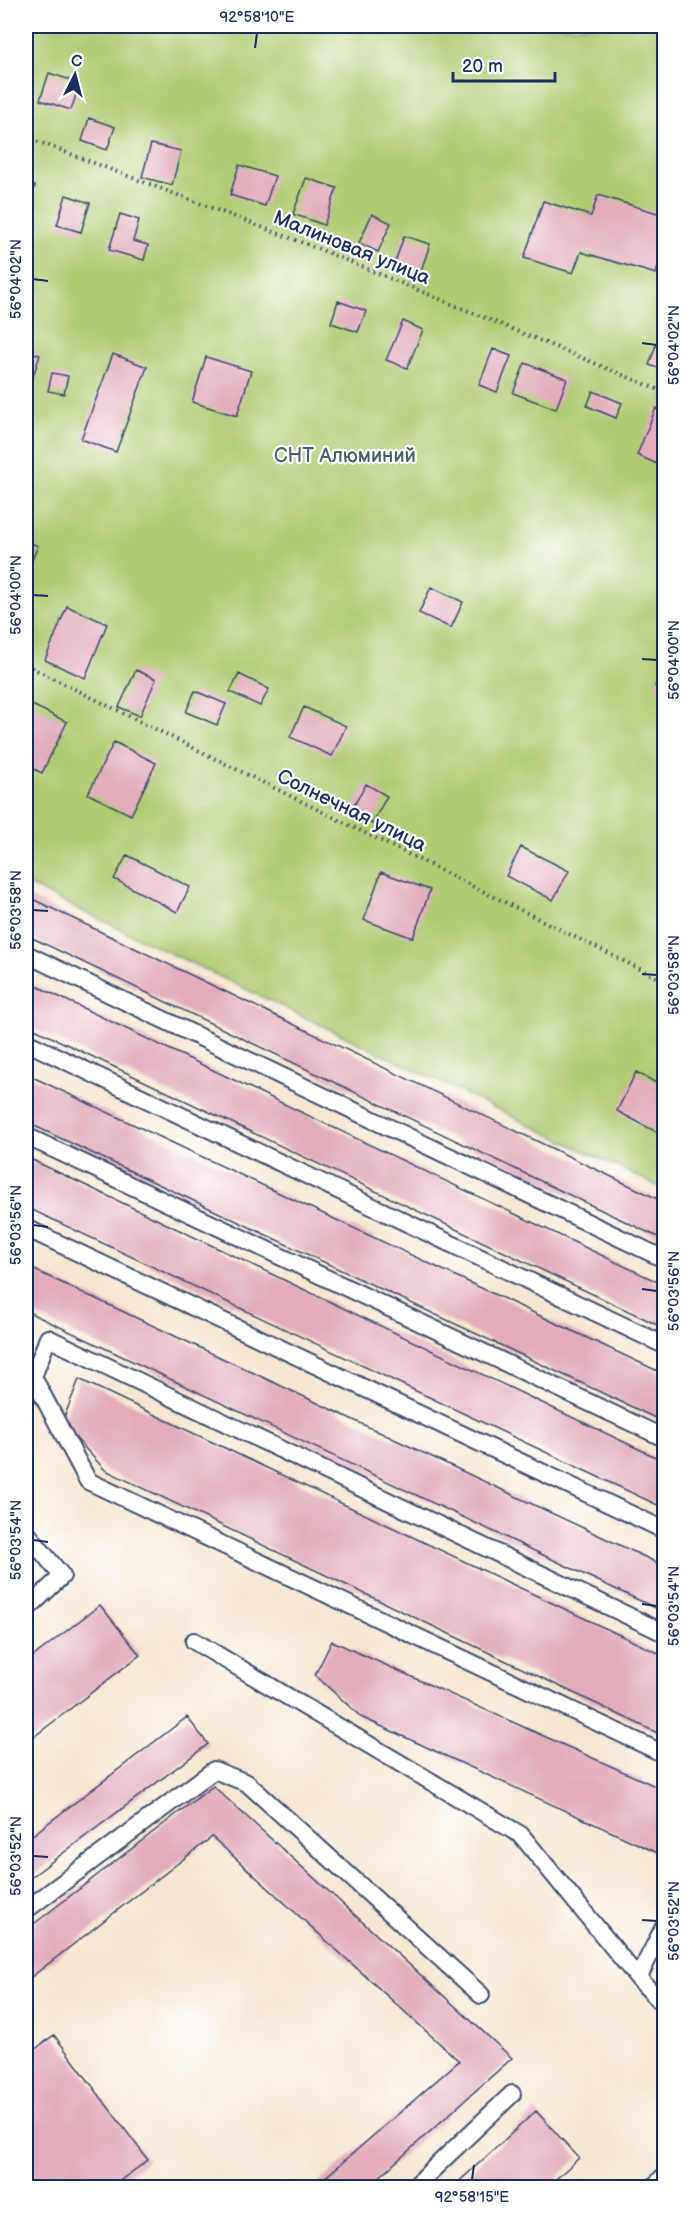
<svg xmlns="http://www.w3.org/2000/svg" width="690" height="2213" viewBox="0 0 690 2213" font-family="'Balsamiq Sans',sans-serif">
<style>
.green{fill:#afca70;stroke:#657c67;stroke-width:1.5}
.building{fill:#e2acbb}
.lines{fill:none;stroke-linecap:round;stroke-linejoin:round}
.lane-casing{stroke:#3c4a6f;stroke-width:20}
.path{stroke:#3c4a6f;stroke-width:4;stroke-dasharray:1.5 4.5;stroke-linecap:butt}
.lane{stroke:#fff;stroke-width:16}
.ticks{fill:none;stroke:#1b2f5e;stroke-width:2}
.labels{text-anchor:middle;stroke-width:4.5;stroke-linejoin:round;paint-order:stroke}
.street-label{font-size:20px;fill:#1b2f5e;stroke:#fff}
.park-label{font-size:20px;fill:#475e63;stroke:#fff}
.neatline{fill:none;stroke:#1b2f5e;stroke-width:2}
.ticks-label{font-size:15px;text-anchor:middle;fill:#1b2f5e}
</style>
<rect width="100%" height="100%" fill="#fff"/>
<filter id="ink" filterUnits="userSpaceOnUse"><feTurbulence type="fractalNoise" baseFrequency=".0167" numOctaves="2"/><feDisplacementMap in="SourceGraphic" scale="12" xChannelSelector="R" yChannelSelector="G"/><feConvolveMatrix kernelMatrix="1 2 1 2 8 2 1 2 1" color-interpolation-filters="sRGB"/></filter>
<filter id="wash" filterUnits="userSpaceOnUse"><feTurbulence type="fractalNoise" baseFrequency=".008" numOctaves="4" result="noise"/><feDisplacementMap in="SourceGraphic" scale="24" xChannelSelector="R" yChannelSelector="G"/><feGaussianBlur stdDeviation="1.35" result="paint"/><feColorMatrix in="noise" values="0 0 0 0 0 0 0 0 0 0 0 0 0 0 0 0 0 1.4 0 .05"/><feComposite in="paint" operator="in"/></filter>
<g filter="url(#wash)">
<rect width="100%" height="100%" fill="#f5e6cf"/>
<path class="green" d="M26 26H664V1189L26 884Z"/>
<g id="blocks">
<path class="building" d="M26 61 32 63 26 84Z
M49 73 80 83 71 110 40 100Z
M89 118 115 127 107 150 82 141Z
M151 144 181 151 172 185 142 177Z
M239 165 275 176 265 206 230 195Z
M306 178 337 188 324 225 293 214Z
M26 183 35 186 26 211Z
M66 195 90 203 81 232 57 225Z
M598 195 664 215V245L656 274 581 252 573 273 524 258 543 201 591 216Z
M120 214 139 220 133 241 148 245 144 260 109 250Z
M372 214 391 223 378 252 359 243Z
M404 236 430 244 420 274 394 265Z
M338 301 366 311 358 332 331 323Z
M403 321 423 330 407 368 386 360Z
M664 322V370L649 365Z
M493 349 511 356 497 392 479 385Z
M26 351 40 355 26 398Z
M113 354 147 367 116 452 81 439Z
M206 357 251 371 237 416 192 402Z
M525 363 567 379 556 409 513 393Z
M52 373 68 376 64 394 48 391Z
M593 391 622 403 616 418 587 406Z
M656 408 664 412V467L637 455Z
M26 541 38 546 26 575Z
M431 587 463 602 451 628 419 613Z
M67 606 107 624 85 678 45 660Z
M664 669V691L655 686Z
M136 670 156 679 140 716 119 707Z
M239 674 269 689 260 706 230 692Z
M195 691 226 704 217 725 186 712Z
M26 702 67 722 42 773 26 765Z
M304 707 346 726 332 756 290 737Z
M114 742 156 763 131 815 88 794Z
M366 784 387 796 372 824 351 811Z
M521 847 569 871 553 900 506 876Z
M127 855 190 887 177 912 114 879Z
M381 872 430 890 413 938 364 920Z
M26 896 664 1202V1240L26 935Z
M26 981 664 1285V1328L26 1025Z
M636 1072 664 1087V1136L617 1111Z
M26 1074 664 1374V1422L26 1122Z
M26 1157 664 1461V1508L26 1207Z
M26 1266 664 1566V1612L26 1311Z
M79 1379 664 1656V1736L105 1470 62 1423Z
M100 1605 140 1655 31 1739 26 1731V1662Z
M332 1641 664 1790V1856L361 1717 315 1675Z
M187 1717 208 1744 26 1881V1840Z
M213 1786 512 2058 367 2188H313L459 2061 212 1837 26 1981V1930Z
M54 2035 148 2160 110 2188H63L62 2186 26 2188V2056Z
M536 2111 579 2158 546 2188H452Z"/>
</g>
</g>
<g filter="url(#ink)">
<use href="#blocks" fill-opacity="0" stroke="#3c4a6f" stroke-width="1.5"/>
<g class="lines">
<defs>
<path id="lane" d="M26 954 664 1259
M26 1042 664 1345
M26 1136 664 1438
M26 1228 664 1530
M26 1532 62 1576 26 1610
M664 1633 48 1338 33 1377 88 1481 664 1754
M194 1641 521 1835 638 1978 664 2005
M26 1910 214 1770 247 1783 481 1995
M638 1978 664 1927
M413 2188 512 2094
M653 2188 664 2176"/>
</defs>
<use href="#lane" class="lane-casing"/>
<path class="path" d="M26 137 319 249 664 392
M26 665 664 981"/>
<use href="#lane" class="lane"/>
</g>
</g>
<path class="ticks" d="M255 48 257 33M33 279 48 281M642 343 657 345M33 595 48 596M642 659 657 660M33 910 48 911M642 974 657 975M33 1225 48 1227M642 1289 657 1291M33 1540 48 1542M642 1604 657 1606M33 1856 48 1857M642 1920 657 1921M472 2180 474 2165"/>
<g class="labels">
<g class="street-label">
<text transform="translate(352 247) rotate(22)" y="7">Малиновая улица</text>
<text transform="translate(352 810) rotate(26)" y="7">Солнечная улица</text>
</g>
<g class="park-label">
<text x="345" y="462">СНТ Алюминий</text>
</g>
</g>
<rect width="690" height="2213" fill="none" stroke="#fff" stroke-width="66"/>
<g transform="translate(75 75) rotate(6)" stroke="#ffffff" stroke-width="4.5" paint-order="stroke">
<path d="M0-4.5L10 22L0 15L-10 22Z" fill="#1b2f5e"/>
<text y="-9" font-size="16" font-weight="bold" text-anchor="middle" fill="#1b2f5e">С</text>
</g>
<path d="M453 72v9h102v-9" fill="none" stroke="#1b2f5e" stroke-width="3"/>
<text x="462" y="72" font-size="18" fill="#1b2f5e" stroke="#ffffff" stroke-width="4.5" paint-order="stroke">20 m</text>
<rect x="33" y="33" width="624" height="2147" class="neatline"/>
<g class="ticks-label">
<text x="257" y="22">92°58'10"E</text>
<text transform="translate(16 279) rotate(-90)" y="5">56°04'02"N</text>
<text transform="translate(674 345) rotate(-90)" y="5">56°04'02"N</text>
<text transform="translate(16 595) rotate(-90)" y="5">56°04'00"N</text>
<text transform="translate(674 660) rotate(-90)" y="5">56°04'00"N</text>
<text transform="translate(16 910) rotate(-90)" y="5">56°03'58"N</text>
<text transform="translate(674 975) rotate(-90)" y="5">56°03'58"N</text>
<text transform="translate(16 1225) rotate(-90)" y="5">56°03'56"N</text>
<text transform="translate(674 1291) rotate(-90)" y="5">56°03'56"N</text>
<text transform="translate(16 1540) rotate(-90)" y="5">56°03'54"N</text>
<text transform="translate(674 1606) rotate(-90)" y="5">56°03'54"N</text>
<text transform="translate(16 1856) rotate(-90)" y="5">56°03'52"N</text>
<text transform="translate(674 1921) rotate(-90)" y="5">56°03'52"N</text>
<text x="472" y="2202">92°58'15"E</text>
</g>
</svg>
